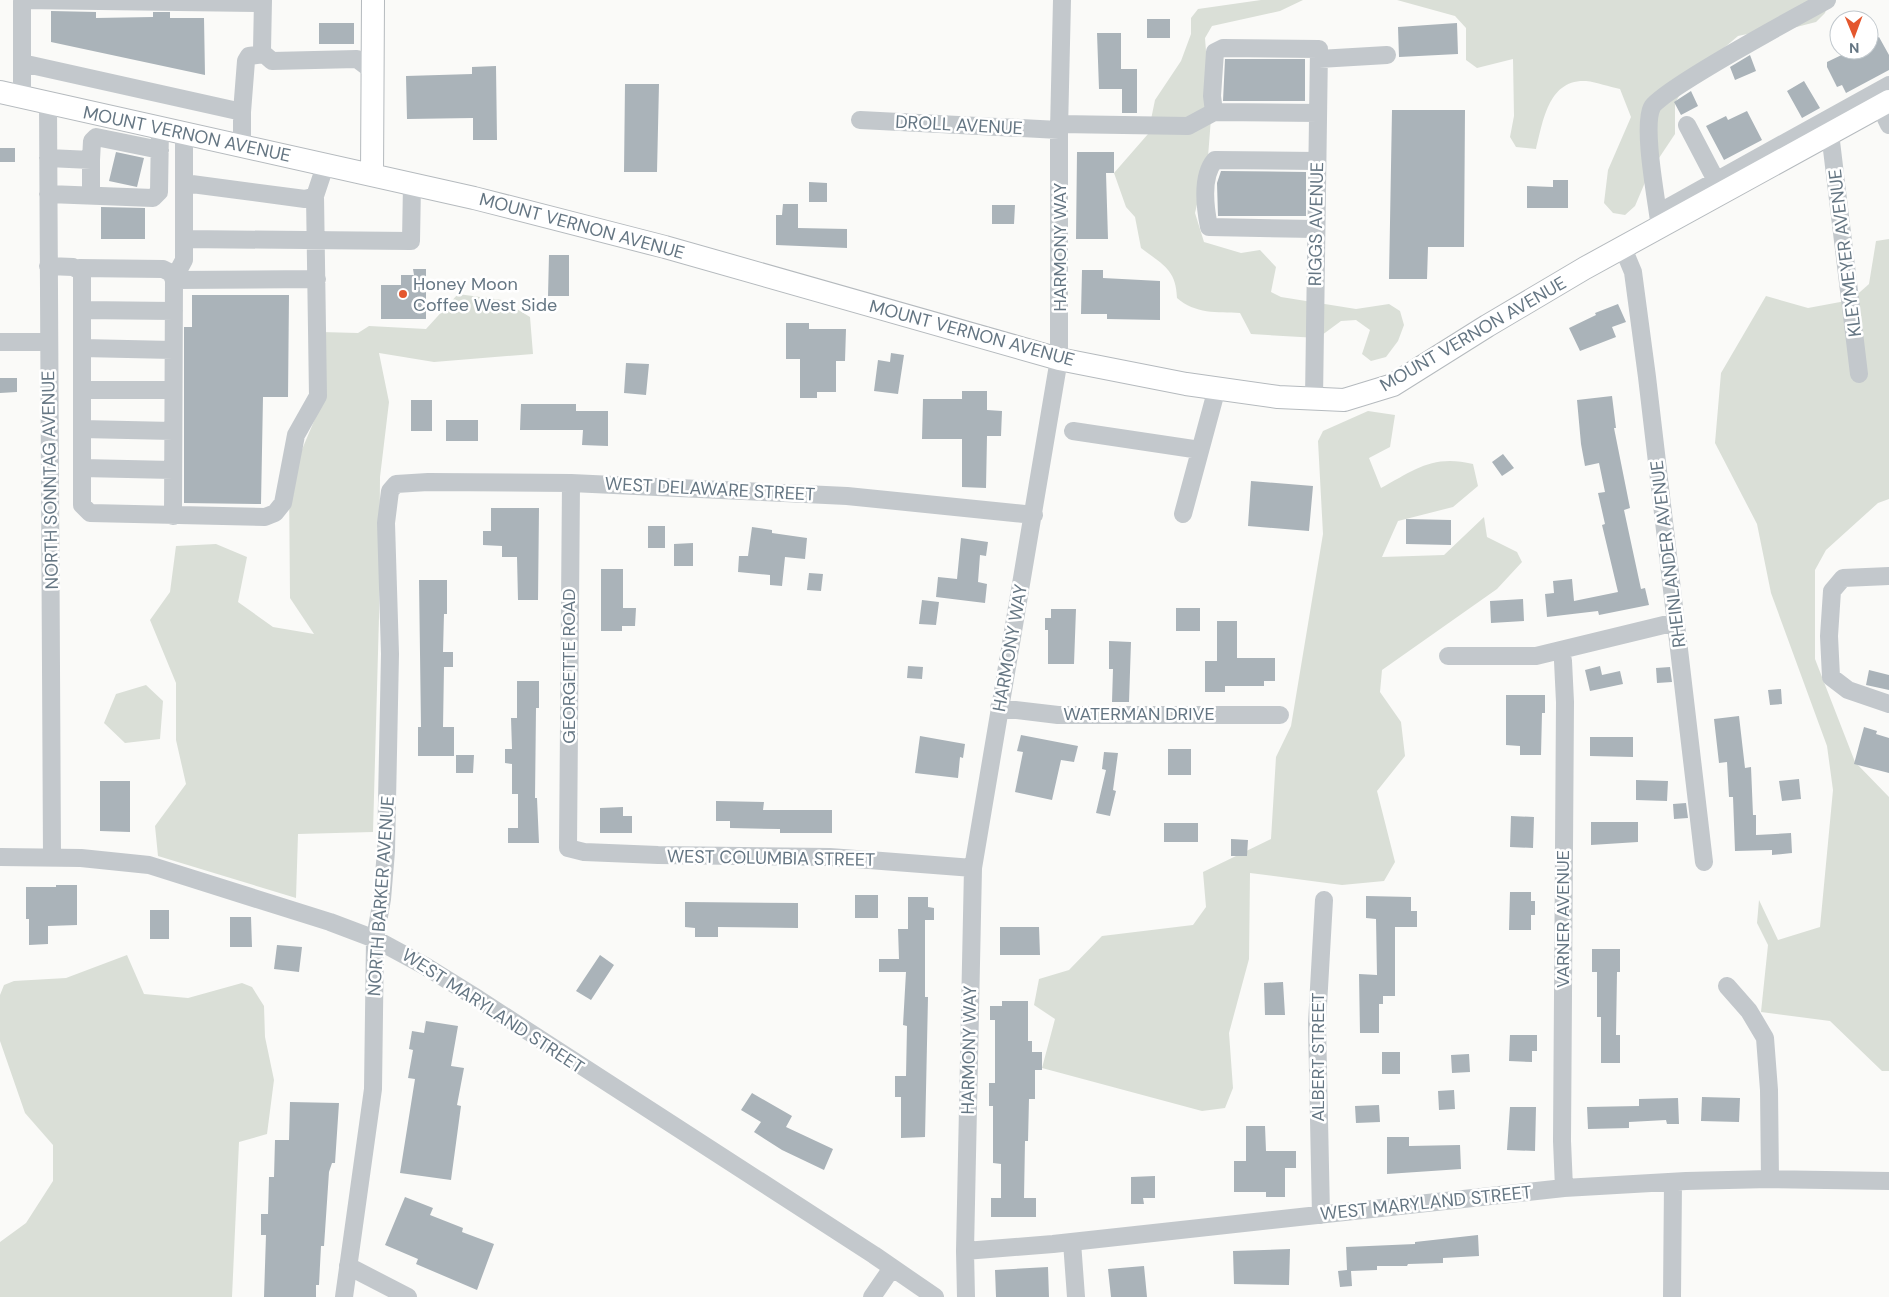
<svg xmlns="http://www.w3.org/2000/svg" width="1889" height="1297" viewBox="0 0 1889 1297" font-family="'DM Sans',sans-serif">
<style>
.green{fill:#dadfd7}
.building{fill:#aab3b9}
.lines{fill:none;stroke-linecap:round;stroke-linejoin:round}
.major-casing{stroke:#b5babe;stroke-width:24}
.minor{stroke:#c3c8cc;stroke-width:18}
.major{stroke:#fff;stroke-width:22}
.poi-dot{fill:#e4572e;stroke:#fff;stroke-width:2}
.labels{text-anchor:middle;stroke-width:5;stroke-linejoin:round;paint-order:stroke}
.street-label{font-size:18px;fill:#657683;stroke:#fff}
.poi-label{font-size:18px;fill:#657683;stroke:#fff;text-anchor:start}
</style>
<rect width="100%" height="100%" fill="#fafaf8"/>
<path class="green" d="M1261 0H1303L1280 11 1212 26 1205 38 1211 118 1208 157 1195 213 1204 242 1241 253 1260 250 1276 267 1271 292 1281 297 1356 309 1389 304 1400 311 1404 325 1398 341 1386 357 1371 361 1362 354 1370 330 1356 320 1341 321 1318 338 1251 334 1240 313C1217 312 1195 314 1177 298 1176 269 1163 265 1141 248L1135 217 1126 207 1114 173 1148 134 1155 100 1181 61 1191 34V18L1198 9Z
M1397 0H1829L1825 13 1816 22 1773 33 1761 31 1738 36 1690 77 1675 103V134L1649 173 1635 206 1625 215 1613 213 1604 203 1608 170 1631 117 1620 89C1609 87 1597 82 1586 81 1548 79 1543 122 1536 149L1516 147 1510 137 1514 116 1513 59 1477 68 1466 60V28L1455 16Z
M1889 239V499L1878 503 1826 550 1815 570V659L1855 762 1889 797V1071H1882L1830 1021 1761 1012 1768 945 1757 923 1759 900 1778 940 1820 927 1833 790 1827 746 1771 593 1757 524 1715 443 1721 373 1766 296 1808 308 1851 300 1869 284 1876 241Z
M458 294 502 300 530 317 533 354 434 362 379 353 389 402 380 477 379 617 373 832 298 834 296 898 158 856 155 826 186 784 176 740V683L150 620 170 592 176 546 216 544 247 557 238 602 273 627 314 634 290 598 289 480 320 407 321 332 358 333 369 326 426 329Z
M1368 411 1395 415 1390 447 1369 458 1381 488C1414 470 1433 454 1473 464L1478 486 1453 507 1398 521 1382 557 1444 555 1484 517 1487 537 1517 552 1522 562 1497 589 1382 670 1380 692 1401 722 1405 756 1377 791 1395 862 1384 881 1342 885 1250 873 1249 959 1229 1033 1233 1088 1225 1108 1202 1111 1042 1068 1055 1019 1034 1005 1039 979 1069 970 1102 936 1193 925 1206 907 1203 872 1271 839 1276 757 1291 726 1323 534 1318 441 1323 431Z
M146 685 163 701 160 739 125 743 104 723 116 694Z
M127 955 144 994 188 998 242 983 252 987 264 1006 265 1037 274 1080 267 1134 239 1142 232 1297H0V1242L26 1223 53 1181V1145L25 1113 0 1041V995L4 985 14 981 66 978Z"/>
<path class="building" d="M51 11 96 12V18L153 17V12H170V18H204L205 75 51 42Z
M1147 19H1170V38H1147Z
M319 23H354V44H319Z
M1457 23 1458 54 1399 57 1398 27Z
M1097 33H1121V69H1137V113H1122V89H1099Z
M1879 37 1889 55V70L1846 93 1842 85 1837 87 1827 67V62L1852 50H1869V43Z
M1750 55 1756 71 1735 80 1730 67Z
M1225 59H1305V101H1223Z
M496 66 497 140H473V118L407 119 406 76 472 74V67Z
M1804 81 1820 108 1802 118 1787 91Z
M625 84H659L657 172H624Z
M1691 91 1698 106 1681 115 1674 102Z
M1392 110H1465L1464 247H1428L1427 279H1389Z
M1747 111 1762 140 1724 160 1706 126 1726 116 1728 120Z
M0 148H15V162H0Z
M116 152 144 158 137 187 109 181Z
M1077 152H1114V173H1106L1108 239H1076Z
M1221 171 1306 172V216H1218L1217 183Z
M1553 180H1568V208H1527V186L1553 187Z
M809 182 827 183V202H809Z
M783 204H798V228L847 229V248L776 245V215H782Z
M992 205H1015L1014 224H992Z
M101 207 145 208V239H101Z
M549 255H569V296H548Z
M413 269H426V319H381V285H401V275H414Z
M1082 270H1103V278L1160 281V320L1107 319V314H1081Z
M192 295H289L288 397H263L261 504 184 503V327H192Z
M1618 304 1626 322 1612 327 1616 337 1580 351 1569 328 1596 315 1595 313Z
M786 323H809V329H846L845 361H836V392H817V398H800V359H786Z
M891 353 904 355 898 394 874 391 878 360 890 362Z
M626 363 649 364 646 395 624 393Z
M0 378H17V392L0 393Z
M962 391H987V410L1002 411 1001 436H987L986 488 962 487V439H922L923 399H962Z
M1612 396 1616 428H1614L1630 508 1624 510 1641 589 1645 588 1649 605 1599 615 1598 611 1547 617 1545 594 1554 593 1553 581 1572 579 1574 601 1618 592 1602 525 1605 524 1598 493 1605 492 1599 463 1585 466 1581 444 1577 400Z
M411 400H432V431H411Z
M521 404H576V411H608V446L582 445 583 430H520Z
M446 420H478V441H446Z
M1503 454 1514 468 1502 476 1492 462Z
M1251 481 1313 486 1309 531 1248 526Z
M491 508H539L538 600H518L517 557H502V546L483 545V531H491Z
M1406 519 1451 520V545L1406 544Z
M648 526H665V548H648Z
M752 527 772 530V533L807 538 805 559 785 557 782 586 770 585V575L738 572 739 556H748Z
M961 538 988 542 986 556 980 555 978 582 987 584 985 603 936 597 938 577 957 579Z
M693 543V566H674V544Z
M601 569H623V608H636L635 626H622V631H601Z
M809 573 823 574 821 591 807 590Z
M419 580H447V614H444L443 652H453V667H444L443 727H454V756H418V727H421Z
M1523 599 1524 621 1491 623 1490 601Z
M922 600 939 602 936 625 919 624Z
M1176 608H1200V631H1176Z
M1051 609H1076L1074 664H1048V630H1045V618H1051Z
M1217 621H1237V658H1275V681H1264V686H1225V692H1205V661H1217Z
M1109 641 1131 642 1129 702H1112L1113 669H1109Z
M908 666 923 667 922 679 907 678Z
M1600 666 1602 675 1620 671 1623 684 1590 691 1585 670Z
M1670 667 1672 682 1657 683 1656 668Z
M1869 670 1889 675V690L1866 685Z
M517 681H539V708H536L535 798H537L539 843H508V828H518V794H512V764L505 763V749H512L511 718H517Z
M1781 689 1782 704 1770 705 1768 690Z
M1506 695H1545V713H1542L1541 755H1520V746L1506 745Z
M1739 716 1745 768 1751 767 1753 815H1756V835L1791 833 1792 853 1772 855V850L1735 851 1733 797H1729L1727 762 1719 763 1714 719Z
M1864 727 1877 731 1876 734 1889 738V773L1854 764Z
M1021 735 1078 746 1074 762 1061 760 1052 800 1015 792 1023 752 1017 751Z
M920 736 965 744 963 758 960 757 958 778 915 773Z
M1590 737H1633V757L1590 756Z
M1168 749H1191V775H1168Z
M1104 752 1118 753 1113 790 1116 791 1110 816 1096 813 1106 770 1102 769Z
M456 755H474L473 773H456Z
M1799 779 1801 799 1782 801 1779 781Z
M1636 780 1668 781 1667 801 1636 800Z
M100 781H130V832L100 831Z
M716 801 764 802 763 810H832V833H780V829L730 828V821H716Z
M1686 803 1688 818 1674 819 1673 804Z
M623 807V816H632V833H600V808Z
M1511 816 1534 817 1533 848 1510 847Z
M1591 822H1638V842L1591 845Z
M1164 823H1198V842H1164Z
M1231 839 1248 840 1247 856H1231Z
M56 885H77V925L48 926V944L29 945V919H26V887H56Z
M1510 892H1531V901H1535V915H1531V930H1509Z
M855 895H878V918H855Z
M1366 896 1411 897V911H1417V927H1395V996H1383V1004H1379V1033H1360L1359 974 1377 975 1376 919 1366 918Z
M908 897H928V907L934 908V920H925V997H928L925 1137 901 1138V1097H895V1076H906L907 1026 903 1025 906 972H879V959H899L898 929H908Z
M685 902 798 903V928L718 927V937H695V928L685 927Z
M150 910H169V939H150Z
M230 917H251L252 947H230Z
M1000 927H1039L1040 955H1000Z
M277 945 302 947 299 972 274 969Z
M1592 949H1620V972H1617L1616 1035H1620V1063H1601V1017H1597V972H1592Z
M600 955 614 965 591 1000 576 991Z
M1283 982 1285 1015H1265L1264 983Z
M1002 1001H1028V1041H1032V1052H1042V1070H1035V1099H1029L1028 1141H1025L1024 1198H1036V1217H991V1198H1001V1164L993 1163V1106H989V1083H995V1020H990V1006H1002Z
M426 1021 458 1026 451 1066 464 1068 457 1105 461 1106 451 1180 400 1173 415 1079 408 1078 413 1050 409 1049 412 1031 424 1033Z
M1510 1035H1537V1051H1532V1062L1509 1061Z
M1382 1052H1400V1074H1382Z
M1469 1054 1470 1072 1452 1073 1451 1055Z
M1454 1090 1455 1109 1439 1110 1438 1091Z
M752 1093 792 1116 786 1127 833 1149 824 1170 782 1150 754 1132 761 1122 741 1110Z
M1702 1097 1740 1098 1739 1122 1701 1121Z
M1678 1098 1679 1124H1667L1666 1120 1629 1122V1128L1588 1129 1587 1107 1639 1106V1099Z
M290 1102 339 1103 335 1163H332L329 1172 324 1246H321L319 1285H316V1297H264L266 1235H261V1214H268L269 1177H274L275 1140H289Z
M1379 1105 1380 1122 1356 1123 1355 1106Z
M1510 1107H1536L1535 1151 1507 1150Z
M1246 1126H1265L1266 1151H1296V1168H1285V1197H1266V1192H1234V1161H1246Z
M1387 1137H1409V1146L1460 1145 1461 1169 1387 1174Z
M1155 1176V1198H1143L1144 1204H1131V1177Z
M405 1197 433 1208 430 1215 463 1228 462 1232 494 1244 477 1290 416 1264 418 1259 385 1245Z
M1478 1235 1479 1256 1443 1258V1263L1408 1264 1407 1266H1377V1270L1351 1271 1352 1286 1340 1287 1338 1271 1347 1270 1346 1247 1415 1244V1242Z
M1290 1249 1289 1285 1234 1284 1233 1251Z
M1144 1266 1147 1297H1111L1108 1269Z
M1048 1267 1049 1297H996L995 1270Z"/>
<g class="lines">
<defs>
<path id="major" d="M0 92 474 198 665 247 1059 359 1186 384 1278 397 1344 400 1393 385 1487 326 1585 268 1889 101
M372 175 373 0"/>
</defs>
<use href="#major" class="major-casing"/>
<path class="minor" d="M22 0 262 3
M263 0 262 50 264 54 272 61 357 59 373 71
M1319 59 1387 55
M22 63 242 112
M22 98V0
M48 104 52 857
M1880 106 1889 125
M860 120 1059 130
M1059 124 1188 126 1214 112
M1687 125 1721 190
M1830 133 1859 374
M242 145V112L246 61 249 56 264 54
M48 158 91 160 92 141 96 137 160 150
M91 160V196
M184 183 305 199 315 196
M48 194 153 198 159 192 160 128
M1658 213 1889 85
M1660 228C1657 202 1642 127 1652 107 1658 92 1803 13 1827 0
M1316 229 1209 227C1205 207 1201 176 1215 160L1317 161
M184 239 411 241 412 184
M1623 248 1633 272 1647 377 1704 862
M48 266 73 267 82 272V505L90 513 265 517 275 513 283 503 296 435 318 396 315 196 324 169 328 165
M79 268 163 269 171 273 174 280 173 516
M171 273 178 271 184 260V133
M174 280 317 279
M82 310 174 311
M0 342H48
M82 348 173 350
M82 390H173
M1314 399 1319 49 1223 48 1215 52 1212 96 1214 112 1318 113
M82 429 173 431
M1073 431 1200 450
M82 468 173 470
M571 483 568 848 584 852 658 855 830 857 973 868
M1183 514 1217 388
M1889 576 1843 578 1832 591 1829 636 1831 677 1848 690 1889 704
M1561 650 1563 661 1565 702 1562 1141 1564 1188
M1448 656H1536L1676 622
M999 708 1058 715H1280
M0 857 81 858 149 865 330 922 375 939 425 966 475 997 874 1255 935 1297
M1727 986 1749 1011 1765 1038 1769 1090 1770 1179
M1321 1215 1317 1023 1324 900
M1072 1242 1076 1297
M965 1251 1053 1244 1564 1188 1686 1181 1770 1179 1889 1181
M348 1266 408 1297
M344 1297 373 1089 375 939 382 899 386 851 390 654 386 523 390 491 396 484 428 482 571 483 847 496 1034 515
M872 1297 892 1268
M966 1297 965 1251 973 868 1059 359V130L1062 0
M1672 1297 1673 1182"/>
<use href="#major" class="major"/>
</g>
<circle class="poi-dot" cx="403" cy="294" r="5"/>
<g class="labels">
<g class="street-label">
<text transform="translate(959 125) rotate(3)" y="6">DROLL AVENUE</text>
<text transform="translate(187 134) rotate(12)" y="6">MOUNT VERNON AVENUE</text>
<text transform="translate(1316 224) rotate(-89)" y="6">RIGGS AVENUE</text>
<text transform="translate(582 226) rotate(15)" y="6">MOUNT VERNON AVENUE</text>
<text transform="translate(1060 247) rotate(-90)" y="6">HARMONY WAY</text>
<text transform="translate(1845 253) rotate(-97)" y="6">KLEYMEYER AVENUE</text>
<text transform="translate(972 333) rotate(15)" y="6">MOUNT VERNON AVENUE</text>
<text transform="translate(1473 334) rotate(-30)" y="6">MOUNT VERNON AVENUE</text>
<text transform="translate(50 480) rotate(-91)" y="6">NORTH SONNTAG AVENUE</text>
<text transform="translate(710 489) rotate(3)" y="6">WEST DELAWARE STREET</text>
<text transform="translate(1668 554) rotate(-97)" y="6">RHEINLANDER AVENUE</text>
<text transform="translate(1010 648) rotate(-80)" y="6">HARMONY WAY</text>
<text transform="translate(569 666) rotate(-90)" y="6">GEORGETTE ROAD</text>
<text x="1139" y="720">WATERMAN DRIVE</text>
<text transform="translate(771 858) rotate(1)" y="6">WEST COLUMBIA STREET</text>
<text transform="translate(381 896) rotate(-86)" y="6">NORTH BARKER AVENUE</text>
<text transform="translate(1563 919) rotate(-90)" y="6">VARNER AVENUE</text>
<text transform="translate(493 1011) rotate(33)" y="6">WEST MARYLAND STREET</text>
<text transform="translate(969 1050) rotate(-89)" y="6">HARMONY WAY</text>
<text transform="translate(1318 1057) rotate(-90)" y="6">ALBERT STREET</text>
<text transform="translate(1426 1203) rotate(-6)" y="6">WEST MARYLAND STREET</text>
</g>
<g class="poi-label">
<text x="413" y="290">Honey Moon<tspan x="413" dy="21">Coffee West Side</tspan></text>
</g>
</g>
<g transform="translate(1854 35) rotate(179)"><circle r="24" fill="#ffffff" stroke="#c1c8cd"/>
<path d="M0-4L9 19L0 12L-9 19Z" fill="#e4572e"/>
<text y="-8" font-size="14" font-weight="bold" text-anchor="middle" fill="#657683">N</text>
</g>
</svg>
